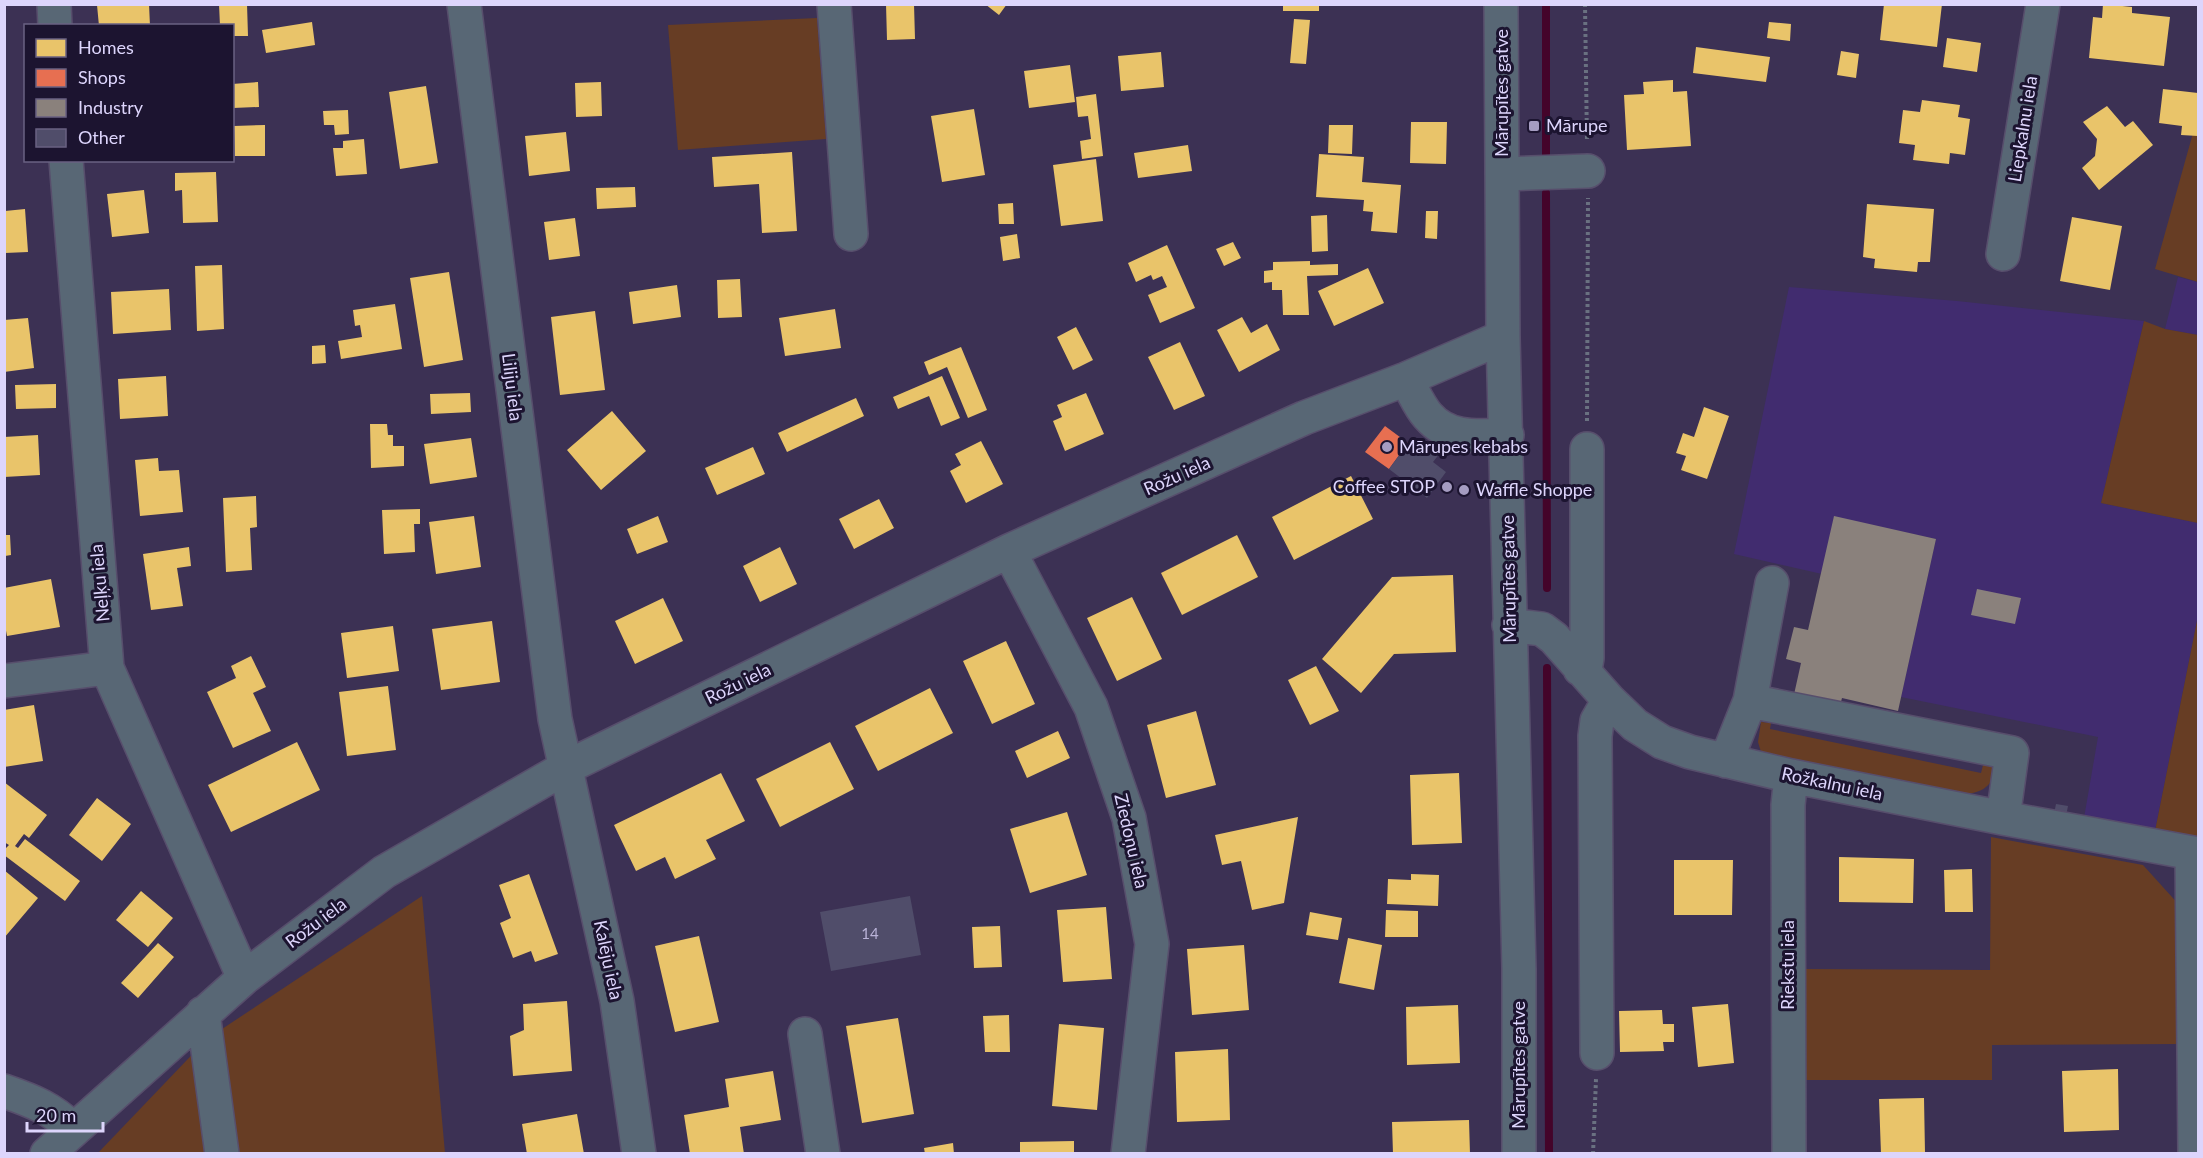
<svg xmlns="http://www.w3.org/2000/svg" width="2203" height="1158" viewBox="0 0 2203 1158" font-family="Lato,sans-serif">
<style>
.built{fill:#412c6f}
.green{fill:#673d24}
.homes{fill:#e9c46a}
.shops{fill:#e76f51}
.industry{fill:#8a817c}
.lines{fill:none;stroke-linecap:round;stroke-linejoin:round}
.stream{stroke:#44042a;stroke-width:8}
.building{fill:#504d6a}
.minor-casing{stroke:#574e6c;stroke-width:36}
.path{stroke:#6a7181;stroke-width:4;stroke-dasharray:3 3;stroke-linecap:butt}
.minor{stroke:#586775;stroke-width:33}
.poi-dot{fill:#a59cc1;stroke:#1c1430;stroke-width:2}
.labels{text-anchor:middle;stroke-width:6;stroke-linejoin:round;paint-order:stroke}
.number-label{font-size:15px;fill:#bab3d8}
.street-label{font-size:18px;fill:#ddd5fc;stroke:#1c1430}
.poi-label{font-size:18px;fill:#ddd5fc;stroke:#1c1430;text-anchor:start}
</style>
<rect width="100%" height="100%" fill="#3c3154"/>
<path class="built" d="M2178 277 2198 282V335L2165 329Z
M1789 287 1957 301 2144 321 2101 503 2198 523V616L2154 836 2084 818 2098 737 1901 697 1936 539 1834 517 1822 574 1734 554Z"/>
<path class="green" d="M817 18 826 139 678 150 668 25Z
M2198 115V282L2155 269Z
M2144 321 2165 329 2198 335V523L2101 503Z
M2198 616V839L2154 836Z
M1761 722 1771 723 1770 729 1981 773 1984 761 1992 762 1997 770C1988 792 1978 793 1957 795L1781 759 1761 752 1758 742Z
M1991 837 2143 865 2181 907 2179 1044 1992 1045V1080H1803L1802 969 1990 970Z
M422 896 445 1153 97 1154 207 1039Z"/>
<path class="homes" d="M149 4 150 26H99L97 5Z
M219 4H247L248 36H232V26H220Z
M886 4H914L915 39 887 40Z
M985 4H1007L999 15Z
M1283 4H1319V11H1283Z
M1884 4H1942L1937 47 1880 40Z
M2103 4 2132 7V13L2170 17 2164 66 2089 58 2093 17 2102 18Z
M1294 19 1310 20 1306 64 1290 63Z
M312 22 315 45 266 53 262 30Z
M1769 22 1791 24 1790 41 1767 38Z
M1947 38 1981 43 1977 72 1943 67Z
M1696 47 1770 57 1766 82 1693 73Z
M1841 51 1859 54 1856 78 1837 75Z
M1161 52 1164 87 1121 91 1118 56Z
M1070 65 1075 102 1029 108 1024 71Z
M1673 80V92L1687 91 1691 146 1627 150 1624 95 1644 94 1643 82Z
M258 82 259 107 233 108 232 84Z
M601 82 602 116 576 117 575 83Z
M426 86 438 163 400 169 389 92Z
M2163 89 2198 93V136L2181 135 2182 126 2159 123Z
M1096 94 1103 156 1082 159 1080 141 1091 139 1088 116 1078 117 1076 97Z
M1922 100 1960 105 1958 117 1970 119 1965 155 1950 153 1949 164 1913 160 1915 145 1899 143 1903 110 1920 112Z
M2107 106 2125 127 2133 121 2153 145 2099 190 2082 168 2095 156 2097 139 2083 122Z
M974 109 985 175 942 182 931 116Z
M348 110 349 134 335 135 334 125H324L323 111Z
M1411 122H1447L1446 164 1410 163Z
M265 125V156H235L234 126Z
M1329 125H1353L1352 154 1328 153Z
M566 132 570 171 529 176 525 136Z
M364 139 367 174 336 176 333 148H343V141Z
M1188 145 1192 171 1138 178 1134 153Z
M792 152 797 231 762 233 759 184 714 187 712 157Z
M1319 154 1364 157 1362 182 1401 185 1397 233 1371 231 1373 212 1363 211 1364 200 1316 197Z
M1096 159 1103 221 1061 226 1053 165Z
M216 172 218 222 183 223 182 190 175 191V173Z
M635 187 636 207 597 209 596 188Z
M144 190 149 233 112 237 107 194Z
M1013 203 1014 224H999L998 204Z
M1867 204 1934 209 1930 262H1918L1917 272 1874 268 1875 259 1863 257Z
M25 209 28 252 5 253V211Z
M1426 211H1438L1437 239 1425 238Z
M1327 215 1328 251 1312 252 1311 216Z
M2072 217 2122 226 2110 290 2060 281Z
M575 218 580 256 549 260 544 222Z
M1017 234 1020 258 1003 261 1000 237Z
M1233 242 1241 258 1224 266 1216 249Z
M1167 245 1195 308 1160 323 1148 295 1167 287 1162 276 1153 280 1151 275 1136 282 1128 263Z
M1310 261V265L1338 264V275L1307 276 1309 315H1283L1282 290H1272V282L1264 283V271L1273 270V262Z
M222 265 224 329 197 331 195 266Z
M1368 268 1384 303 1334 326 1318 291Z
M449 272 463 360 424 367 410 278Z
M740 279 742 317 718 318 717 280Z
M677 285 681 317 633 324 629 292Z
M169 289 171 330 113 334 111 292Z
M395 304 402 349 341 359 338 341 362 337 360 325 355 326 353 310Z
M835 309 841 348 785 356 779 318Z
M595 311 605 390 560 395 551 317Z
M1242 317 1251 333 1267 324 1280 350 1239 372 1217 330Z
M28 318 34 368 4 372V320Z
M1076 327 1093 360 1073 370 1057 337Z
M1180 342 1205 396 1174 410 1148 357Z
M325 345 326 363 312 364V346Z
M961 347 987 410 968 418 947 367 929 375 924 362Z
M166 376 168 416 120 419 118 379Z
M942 376 960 418 941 426 929 396 898 409 893 397Z
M56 384V408L16 409 15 385Z
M470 393 471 412 431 414 430 394Z
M1086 393 1104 434 1065 451 1053 421 1062 417 1057 405Z
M856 398 864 416 787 452 778 433Z
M1704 407 1729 416 1707 479 1681 470 1686 456 1676 453 1683 433 1694 437Z
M612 411 646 451 601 490 567 450Z
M370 424H387L388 435H393V446H404V466L371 468Z
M38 435 40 475 4 477V437Z
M471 438 477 477 430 484 424 444Z
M981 441 1003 484 966 503 950 471 961 465 955 454Z
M753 447 765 474 717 495 705 468Z
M158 458 159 471 179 470 183 512 140 516 135 460Z
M1351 476 1373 519 1294 560 1272 517Z
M256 496 257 527 250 528 252 570 226 572 223 498Z
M879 499 894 528 854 549 839 519Z
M420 509V524H414L415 552 384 554 382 510Z
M474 516 481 567 436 574 429 522Z
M658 516 668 542 637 554 627 529Z
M5 535H10L11 555 5 556Z
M1237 535 1258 577 1182 615 1161 573Z
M189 547 191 566 177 568 183 606 151 610 143 554Z
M780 547 797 584 760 602 743 566Z
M1453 575 1456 652 1394 654 1361 693 1322 659 1392 577Z
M51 579 60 627 7 636 4 620V588Z
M1132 597 1162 659 1117 681 1087 618Z
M663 598 683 641 635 664 615 621Z
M492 621 500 682 441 690 432 629Z
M393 626 399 671 347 678 341 633Z
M1006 641 1035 704 992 724 963 661Z
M251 656 266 687 253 693 271 731 233 748 207 692 236 678 231 666Z
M1316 666 1339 711 1310 725 1288 680Z
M388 686 396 750 347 756 339 692Z
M930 688 953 733 878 771 855 726Z
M34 705 43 761 4 767V710Z
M1196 711 1216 785 1166 798 1147 725Z
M1058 731 1070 758 1027 778 1015 751Z
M297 742 320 790 231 832 208 785Z
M830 742 854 789 780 827 756 779Z
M721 773 745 821 706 840 716 859 675 879 665 857 636 871 614 825Z
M1459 773 1462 843 1412 845 1410 775Z
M4 782 47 815 29 838 24 834 15 846 18 848 25 839 80 881 65 901 4 855V850L9 845 4 842Z
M97 798 131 824 102 861 69 835Z
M1067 812 1087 875 1030 893 1010 829Z
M1298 817 1284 903 1252 910 1241 861 1222 865 1215 835Z
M1839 857 1914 859 1913 903 1839 902Z
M1674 860H1733L1732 915H1674Z
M1972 869 1973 912H1945L1944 870Z
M4 870 38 898 4 938Z
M529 874 558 954 535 962 531 951 513 958 500 923 511 918 499 885Z
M1411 874 1439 875 1438 906 1387 904 1388 879 1411 880Z
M141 891 173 918 148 947 116 920Z
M1106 907 1112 979 1063 982 1057 910Z
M1386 910 1418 911V937H1385Z
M1310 912 1342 918 1338 940 1306 935Z
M1000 926 1002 967 974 968 972 927Z
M699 936 719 1022 675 1032 655 946Z
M1348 938 1382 945 1374 990 1339 983Z
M158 943 174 957 138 998 121 983Z
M1244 945 1249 1010 1192 1015 1187 949Z
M567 1001 572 1071 513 1076 510 1036 524 1030 523 1004Z
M1728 1004 1734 1063 1698 1067 1692 1007Z
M1458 1005 1460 1063 1407 1065 1406 1007Z
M1662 1010 1663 1024H1674V1042H1663L1664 1051 1620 1052 1619 1011Z
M1009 1015 1010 1052H985L983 1016Z
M898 1018 914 1114 862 1123 846 1026Z
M1059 1024 1104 1028 1097 1110 1052 1106Z
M1228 1049 1230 1120 1177 1122 1175 1052Z
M2118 1069 2119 1130 2064 1132 2062 1071Z
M773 1071 781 1120 740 1127 744 1154H690L684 1115 729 1107 725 1079Z
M1924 1098 1925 1153 1881 1154 1879 1099Z
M577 1114 584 1154H527L522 1124Z
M1469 1120 1470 1154H1393L1392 1122Z
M1074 1141V1154H1020V1142Z
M953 1143 954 1154H925L924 1148Z"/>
<path class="shops" d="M1385 426 1408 443 1389 469 1365 452Z"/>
<path class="industry" d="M1834 516 1936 539 1898 711 1842 698 1839 709 1793 699 1801 663 1786 659 1794 627 1808 630Z
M1977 589 2021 598 2015 624 1971 615Z"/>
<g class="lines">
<path class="stream" d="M1546 4V156
M1546 193 1547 588
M1547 668 1549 1154"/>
</g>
<path class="building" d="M1433 439 1444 448 1433 462 1446 472 1427 498 1389 469 1408 443 1422 453Z
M2056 804 2068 806 2066 816 2054 814Z
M910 896 921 955 831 971 820 912Z"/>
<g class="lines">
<defs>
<path id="minor" d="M54 4 55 26
M464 4 555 719 617 1001 639 1154
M834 4 851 234
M1501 4 1503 337 1519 969V1154
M66 160 107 668 244 978
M1502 174 1588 171
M2003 254 2043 4
M1406 379C1413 391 1419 406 1428 416 1449 440 1478 436 1507 435
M1009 551 1091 707 1129 818 1152 944 1128 1154
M1509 625 1542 629 1554 638 1609 700 1635 725 1662 742 1690 752 1791 776 2003 818 2198 854
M1580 669 1586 664 1587 658V449
M4 681 107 668
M1750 701 1772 583
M1726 761 1750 701 2012 753 2003 818
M2192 854 2195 1154
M203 1013 222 1154
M805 1034 823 1154
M1597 1053 1595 736 1597 721 1609 700
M4 1091C33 1101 51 1108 73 1129
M47 1154 244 978 384 872 565 768 1009 551 1304 418 1406 379 1503 337
M1789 1154 1788 805 1791 776"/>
</defs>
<use href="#minor" class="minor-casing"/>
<path class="path" d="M1585 4 1587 142
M1587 421 1588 198
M1593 1154 1596 1079"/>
<use href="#minor" class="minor"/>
</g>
<g class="poi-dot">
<rect x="1528" y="120" width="12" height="12" rx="3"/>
<circle cx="1387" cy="447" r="6"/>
<circle cx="1447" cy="487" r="6"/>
<circle cx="1464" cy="490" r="6"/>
</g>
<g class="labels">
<g class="number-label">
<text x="870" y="939">14</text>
</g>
<g class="street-label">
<text transform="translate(1502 93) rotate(-90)" y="6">Mārupītes gatve</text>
<text transform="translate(2023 129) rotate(-81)" y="6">Liepkalnu iela</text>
<text transform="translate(512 387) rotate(83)" y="6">Liliju iela</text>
<text transform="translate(1177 476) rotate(-24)" y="6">Rožu iela</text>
<text transform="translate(1509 579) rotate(-91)" y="6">Mārupītes gatve</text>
<text transform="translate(100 583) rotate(-95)" y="6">Neļķu iela</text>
<text transform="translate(738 684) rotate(-26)" y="6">Rožu iela</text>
<text transform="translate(1832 784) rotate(12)" y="6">Rožkalnu iela</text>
<text transform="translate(1131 841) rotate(77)" y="6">Ziedoņu iela</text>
<text transform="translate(316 923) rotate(-37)" y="6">Rožu iela</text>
<text transform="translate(608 960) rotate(78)" y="6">Kalēju iela</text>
<text transform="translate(1788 965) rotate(-90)" y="6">Riekstu iela</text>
<text transform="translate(1519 1065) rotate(-90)" y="6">Mārupītes gatve</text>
</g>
<g class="poi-label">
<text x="1546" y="132">Mārupe</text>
<text x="1399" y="453">Mārupes kebabs</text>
<text x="1435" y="493" text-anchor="end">Coffee STOP</text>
<text x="1476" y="496">Waffle Shoppe</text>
</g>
</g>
<rect width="2203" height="1158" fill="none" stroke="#ddd5fc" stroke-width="12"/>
<rect x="24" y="24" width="210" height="138" fill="#1c1430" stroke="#696182" stroke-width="1.5"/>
<rect x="36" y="39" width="30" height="18" fill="#e9c46a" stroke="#696182" stroke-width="1.5"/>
<text x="78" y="54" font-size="18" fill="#ddd5fc">Homes</text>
<rect x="36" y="69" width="30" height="18" fill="#e76f51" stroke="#696182" stroke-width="1.5"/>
<text x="78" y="84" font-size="18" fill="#ddd5fc">Shops</text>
<rect x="36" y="99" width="30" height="18" fill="#8a817c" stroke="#696182" stroke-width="1.5"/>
<text x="78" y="114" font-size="18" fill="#ddd5fc">Industry</text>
<rect x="36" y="129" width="30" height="18" fill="#504d6a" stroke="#696182" stroke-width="1.5"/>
<text x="78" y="144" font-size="18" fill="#ddd5fc">Other</text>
<path d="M27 1122v9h76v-9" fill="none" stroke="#ddd5fc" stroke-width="3"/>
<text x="36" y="1122" font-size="18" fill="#ddd5fc" stroke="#1c1430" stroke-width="4.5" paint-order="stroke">20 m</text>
</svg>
